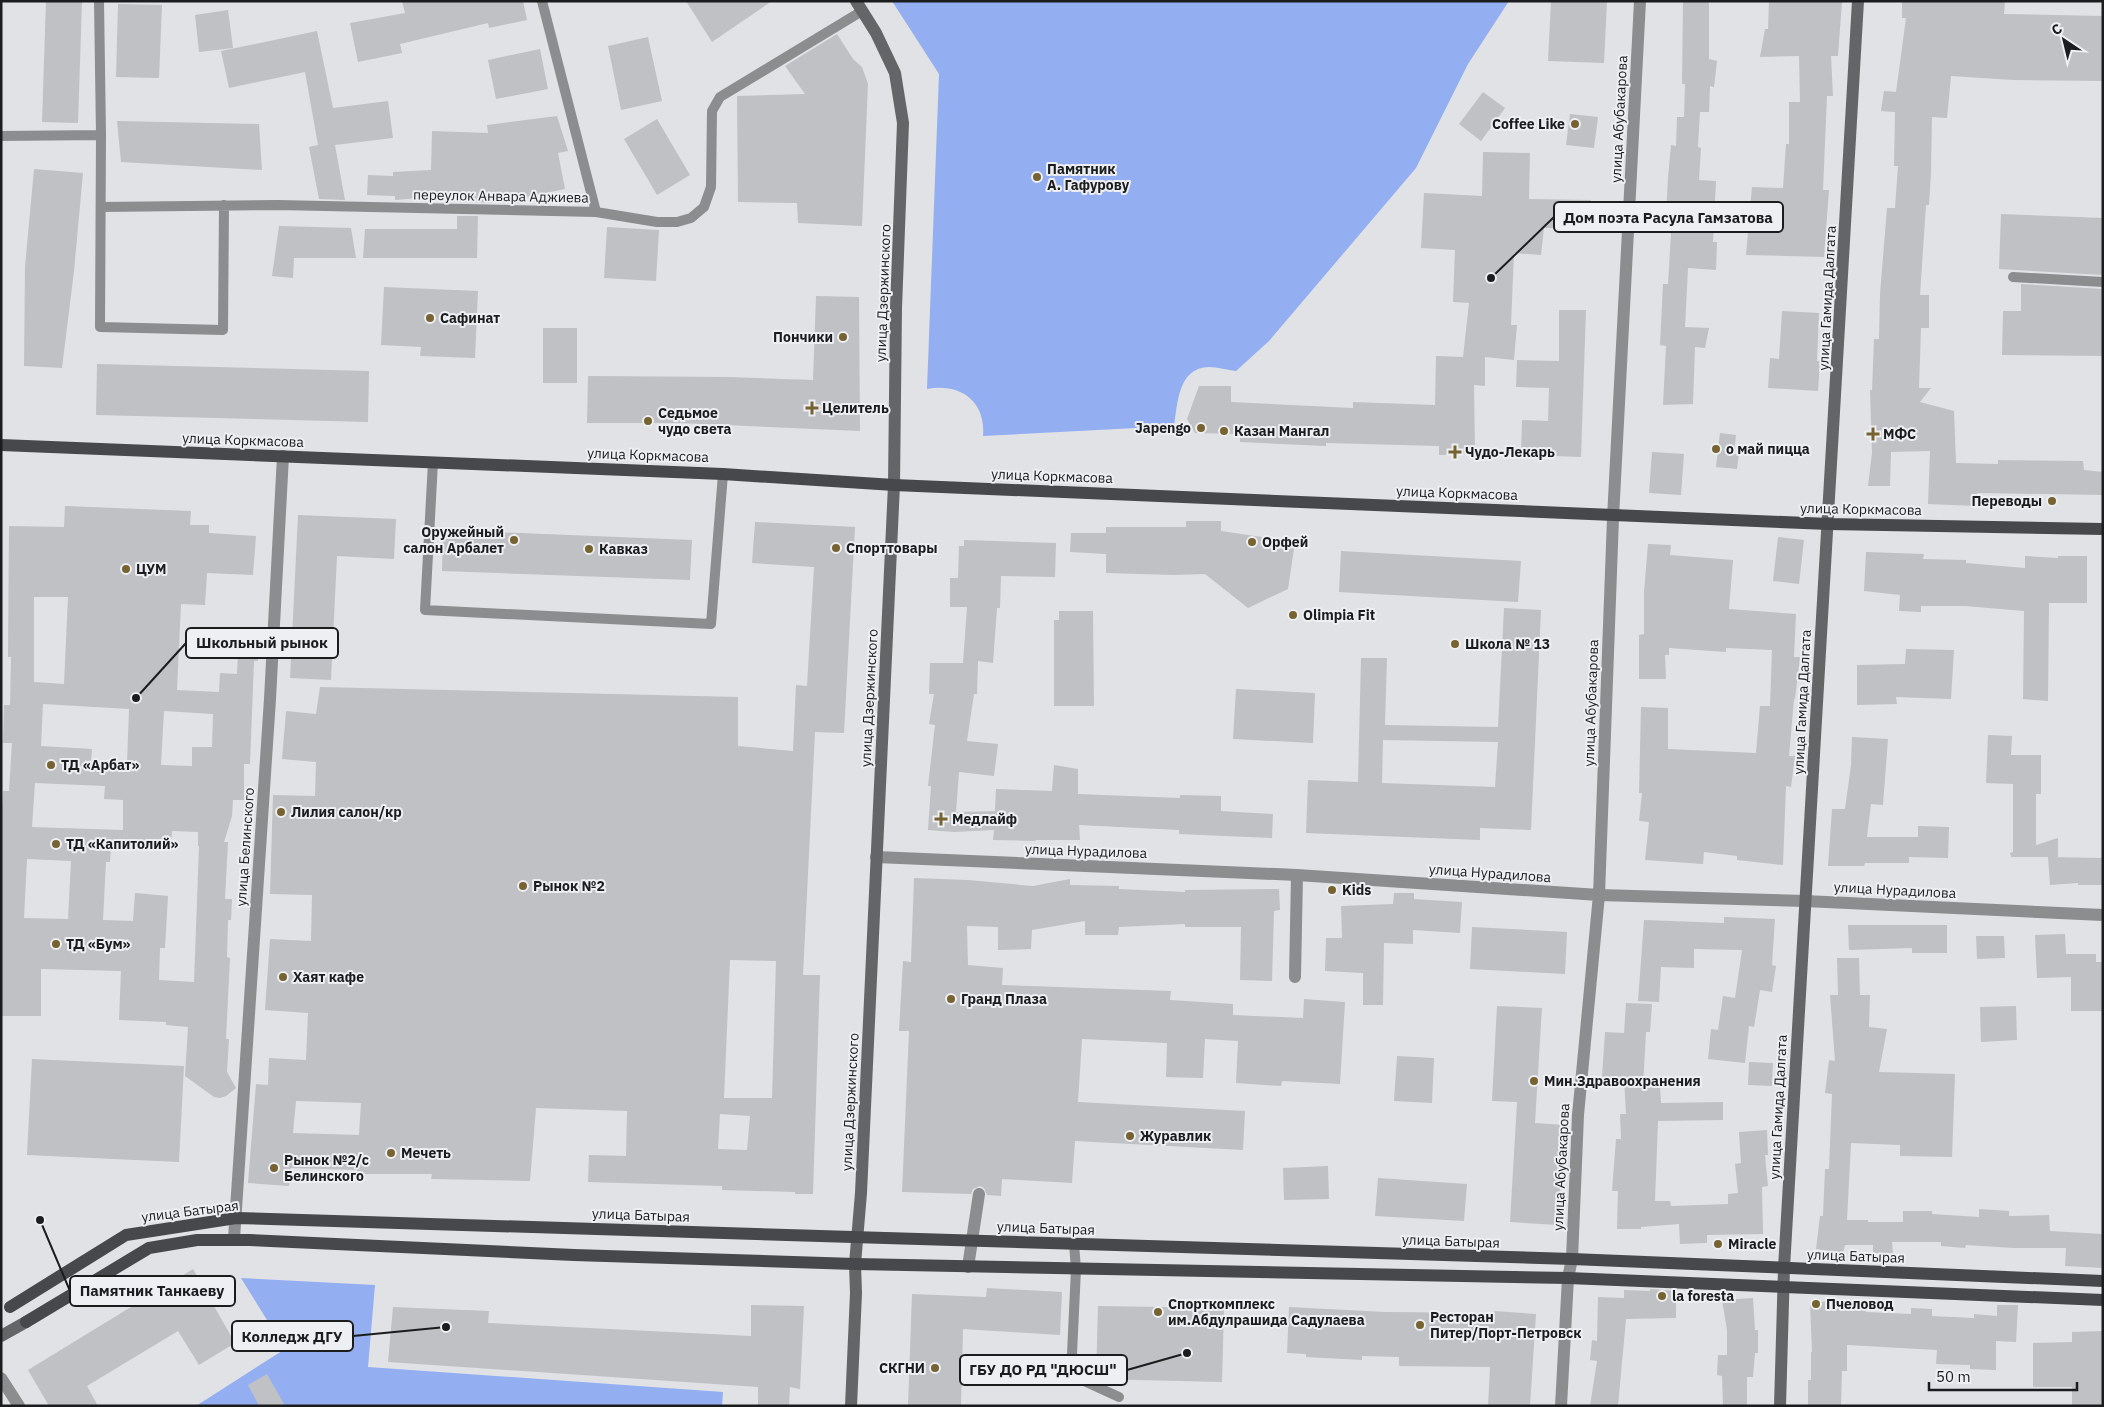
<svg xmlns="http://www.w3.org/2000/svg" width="2104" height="1407" viewBox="0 0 2104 1407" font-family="'IBM Plex Sans',sans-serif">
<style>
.green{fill:#93aef1}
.building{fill:#bfc1c4;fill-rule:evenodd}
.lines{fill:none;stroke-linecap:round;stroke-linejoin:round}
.lane{stroke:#8c8d8e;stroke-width:10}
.street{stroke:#8c8d8e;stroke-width:12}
.secondary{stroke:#646567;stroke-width:12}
.primary{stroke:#47484b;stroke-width:12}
.poi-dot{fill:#776231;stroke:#edeff3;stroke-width:2}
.labels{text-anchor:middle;stroke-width:4;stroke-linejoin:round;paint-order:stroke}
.street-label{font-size:14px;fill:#1b1c1d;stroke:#edeff3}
.poi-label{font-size:14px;font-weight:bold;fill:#1b1c1d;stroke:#edeff3;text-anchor:start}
.leader{fill:none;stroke:#1b1c1d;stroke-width:2}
.callout-dot{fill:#1b1c1d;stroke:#edeff3;stroke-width:2}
.callout{fill:#edeff3;stroke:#1b1c1d;stroke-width:2}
.callout-label{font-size:15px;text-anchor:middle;font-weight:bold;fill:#1b1c1d}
</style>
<rect width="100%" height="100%" fill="#e0e2e5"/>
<path class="green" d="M892 1H1509L1468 64 1416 168 1269 341 1236 371C1228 370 1217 367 1209 367 1178 368 1178 402 1174 426L983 436C986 401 960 383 927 389L939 74Z
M241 1278 375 1285 368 1367 723 1392 722 1406H196L285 1349Z"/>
<path class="building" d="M46 1H82L78 123 42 122Z
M402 1H523L527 20 489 28 488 23 400 44 402 53 358 62 350 23 405 13Z
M686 1H772L712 42Z
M1551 1H1607L1604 63 1548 61Z
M1683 1H1709V59L1717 61 1714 87 1710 86 1709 112H1700L1698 147 1701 148 1699 180 1716 181 1713 242H1717L1716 270 1688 268 1685 327 1709 328 1705 348 1695 347 1693 404 1663 405 1666 346 1660 345 1663 284H1668L1671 233 1665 232 1668 178 1671 145 1676 146 1677 117H1684L1685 84H1682Z
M1769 1H1842L1838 56H1831L1833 96H1827L1823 190H1829L1824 257 1746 255 1752 187 1783 188 1786 144H1789V102H1800L1799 56 1760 57 1765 29H1768Z
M1902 1H2005L2004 14 2103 16V81L2013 80 1951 76 1947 118 1932 117 1931 173 1929 205H1926L1920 295H1929V328H1921L1919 388H1931L1920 402 1954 411 1956 463 1998 464V460L2083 461 2084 470 2103 472V495L1977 493 1976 506 1928 504 1930 451 1891 452 1890 486H1868L1872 453 1870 390H1872L1874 339H1879L1880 294 1887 208H1895L1898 166H1894L1895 112 1881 111 1884 91 1896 92 1906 18H1902Z
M118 4 162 5 159 78 116 77Z
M228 10 233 48 199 52 195 15Z
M317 31 333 108 388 101 393 138 335 145 345 200 319 199 309 147 318 145 305 72 229 88 221 51Z
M837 34 853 59 862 67 868 84 862 226 798 223 797 203 738 202 737 96 805 94 785 66Z
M648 37 662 101 621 110 608 46Z
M540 49 548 89 496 99 488 60Z
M1483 92 1505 108 1481 141 1459 124Z
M1570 114 1598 117 1594 148 1566 145Z
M557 116 568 151 558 153 565 189 521 198V203L457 202V195L395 200V196L367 195 368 175 393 176V172L431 170 432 131 488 133 487 125Z
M657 119 690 175 657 195 624 139Z
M117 121 259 124 262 170 121 162Z
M1483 152 1530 153 1529 199 1591 200V228H1544L1541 255 1514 253 1511 325H1517L1514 360 1485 357V386L1474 385 1475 454 1439 455V446L1326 443V446L1240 442V434L1195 433 1187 419 1199 386H1231V402L1353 408V402L1435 405 1436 356 1463 357 1469 303 1453 302 1455 250 1421 248 1424 193 1482 196Z
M34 169 83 173 74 271 62 368 24 366 25 267Z
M2001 214 2103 218V275L1999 269Z
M457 216H478L477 258H363L365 229H457Z
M279 226 351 228 356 258H294L293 278 272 276Z
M607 227 659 230 656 281 604 278Z
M2021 284 2103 289V356L2002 355 2003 311H2021Z
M384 287 478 291 475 358 420 356 421 347 381 345Z
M816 296 859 297 860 431 680 423H587L588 376 730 377 813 380Z
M1559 310H1586L1581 457 1521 455 1522 420 1548 421 1549 388 1516 387 1517 360 1559 361Z
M1782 311 1819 313 1817 361H1820L1818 391 1768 388 1770 358 1779 359Z
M543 328H577V383H543Z
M97 364 369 371 368 422 96 415Z
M1720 433 1736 435 1734 454H1739L1737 469 1716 467Z
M1652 452 1684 454 1681 495 1649 493Z
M65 506 191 511 190 525H209V533L256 536 253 575 207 573 205 605 181 604 177 690 219 692 220 673 237 674 239 632 259 633 258 661H254L250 764H244V800H233L232 816 224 842H228L225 899H232L231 920H228L227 957 230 958 226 1039H229L227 1072 236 1088 226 1096 220 1098 214 1097 185 1076 188 1027 166 1025V1022L119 1020 121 971 41 969V1016H1V826L3 791H9L12 743H3L4 705H10L11 657H8L9 526 64 527ZM34 597H68L64 684 34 682ZM43 704 129 709 127 763 91 761 92 749 41 746ZM164 711 213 714 212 747H192V766L161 765ZM35 783 105 786 104 799 123 800V830L32 827ZM172 831 198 832V846H199L194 982 159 980 160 948H165L168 896 135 893 133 921 103 920 106 862H110L111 845 171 846ZM27 859 71 861 68 919 24 918Z
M298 515 396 519 394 559 337 556 331 680 290 678Z
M1186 521H1221V531L1295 542 1288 589 1248 608 1205 574 1174 575 1106 573V554L1070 552 1071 533H1106V527H1186Z
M755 522 855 527 844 733 815 732 803 975H820L813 1194H795V1192L722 1190V1186L588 1182 589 1155 626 1156 627 1111 536 1108 530 1181 431 1179 432 1174H357V1170L291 1168 289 1186 248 1183 256 1084 268 1085 269 1058 306 1060 308 1013 265 1010 270 939 311 941 312 895 270 894 273 795 315 796 316 762 282 759 286 711 316 714 320 687 738 697V746L793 751 796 685 807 686 814 567 752 563ZM730 960 776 961 772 1098H724ZM296 1101 361 1103 359 1135 293 1133ZM720 1114 750 1116 747 1150 718 1149Z
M443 530 692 540 690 580 442 571Z
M1778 537 1804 540 1799 584 1773 581Z
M964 540 1056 543 1055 577 1001 576 1000 608H997L993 663 978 661 977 694H974L967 741 998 744 994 776 959 772 956 812 995 811 996 789 1052 791 1054 765 1078 769V794L1180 798V795L1221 796V811L1273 814 1272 838 1179 834V830L1079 825 1080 840H1036L1035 841 993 840 994 830 954 832 928 830 931 786H928L935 725 929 724 934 694H929L930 663H963L967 607H950V578H958L959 546H964Z
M1648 544 1671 545 1670 555 1733 560 1729 609 1796 614 1794 657H1800L1795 699H1794L1789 756H1795L1791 787 1786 786 1783 865 1737 860V856L1704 852 1703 864 1645 860 1649 822 1639 821 1642 793H1639L1641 707 1668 708V749L1756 753 1760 706H1770L1772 650 1726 648V652L1669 648V655H1665L1666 679H1639V635L1644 634V592Z
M1341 551 1521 561 1518 602 1339 592Z
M1866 552 1924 554 1923 559 1966 560V563L2025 568V556L2058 558V556H2087V603H2049L2048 701 2023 699 2024 611 1965 606H1921V612L1899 611 1900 595 1864 591Z
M1504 608 1541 610 1531 830 1480 828V840L1306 833 1308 780 1358 782 1361 658H1387L1385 725 1498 727ZM1383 740 1498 742 1495 787 1382 783Z
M1059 611H1093L1094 706H1054V620H1059Z
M1906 649 1954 650 1951 699 1896 697 1897 704 1857 705V665L1905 664Z
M1236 689 1315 693 1313 743 1233 739Z
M1988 735 2012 736 2011 755H2041V794H2036V845L2058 838V857H2011L2010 853 2013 852V784L1986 783Z
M1852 737 1888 739 1883 805 1871 804 1867 837H1918V826L1949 827 1948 858 1909 857V863H1865L1864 866H1828L1832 809H1845L1851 765Z
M2048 857 2103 858V885H2078V883L2050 885Z
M914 878 968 880 1033 886 1070 879V885L1119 886V889L1185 892V890L1279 889 1280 910 1274 911 1272 981 1240 980 1241 927H1185V924L1119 927 1118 935H1085V921L1032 930 1031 949 998 950V927L967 926 968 965 1003 968 1002 985 1171 991 1170 1000 1233 1004V1015L1303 1018 1304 999 1345 1002 1340 1084 1282 1081 1281 1086 1236 1083 1238 1041 1205 1039 1203 1078 1166 1077 1167 1043 1082 1039 1078 1102 1245 1111 1243 1150 1075 1141 1072 1183 1002 1179 1001 1196 987 1195 984 1188 980 1186 973 1189 971 1194 902 1192 909 1031H899L903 961 911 962Z
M1394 893H1414V899L1462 902 1460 933 1413 930V944L1384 943 1383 1005H1363V973L1325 971 1326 938H1342L1341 906 1393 904Z
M1724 917 1775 919 1772 965 1776 966 1772 992 1760 990 1754 1027 1749 1026 1745 1063 1708 1059 1711 1029 1718 1030 1723 996 1735 998 1742 950 1694 949V968L1661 967 1659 1002 1638 1001 1644 920 1724 923Z
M1848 925H1947V953H1912V948L1849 950Z
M1472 927 1567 932 1565 974 1470 969Z
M2065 934 2066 954H2096V962H2103V1011H2071V977L2037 978 2035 935Z
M1976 936H2004L2005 958 1977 959Z
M1837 958H1859L1860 995H1870L1869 1027 1887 1029 1879 1072 1955 1074 1952 1157 1900 1156V1145L1851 1143 1847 1220H1868V1222H1903V1211H1932V1214L1979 1217V1209L2009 1211V1216L2049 1215 2050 1231 2103 1234V1268L2065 1266 2066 1248H2014L1966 1245 1965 1248 1941 1246V1242H1892L1893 1253H1873V1245H1845L1843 1253 1816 1249 1820 1216H1823L1825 1169H1829L1832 1094 1825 1093 1829 1060 1835 1061 1830 995H1838Z
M1626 1003 1652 1004 1650 1032H1646L1643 1087 1660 1086 1661 1103 1723 1102V1120L1658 1121 1655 1201H1670L1671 1206 1728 1204V1194L1738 1193 1735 1164 1741 1163 1739 1132 1767 1130 1768 1155H1765L1768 1186 1762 1187 1763 1234 1707 1235V1243L1680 1244 1679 1224 1641 1227V1229H1617L1618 1191H1612L1616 1139H1621L1620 1114H1626L1624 1078 1602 1077 1605 1032 1624 1033Z
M1497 1006 1542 1008 1535 1123 1564 1125 1558 1225 1510 1222 1517 1102 1492 1101Z
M2016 1006 2017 1040 1981 1042 1980 1007Z
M1397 1056 1434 1058 1432 1103 1394 1101Z
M32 1059 184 1066 179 1162 27 1155Z
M1749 1062 1773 1063 1772 1086 1748 1085Z
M1328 1166 1329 1199 1284 1200 1283 1168Z
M1378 1178 1467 1184 1464 1221 1375 1216Z
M193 1269 235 1343 199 1365 178 1331 87 1386 98 1406H49L28 1370Z
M987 1288 1062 1292 1060 1335 963 1329 961 1406H908L912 1294 986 1297Z
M1650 1289 1676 1291V1318L1626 1319 1618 1406H1590L1597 1361 1590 1360 1592 1340 1597 1341 1598 1297 1624 1298V1290L1650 1291Z
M1753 1298 1755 1330H1758V1353H1755L1753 1377H1747V1406H1723L1722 1376 1717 1375 1718 1355H1727V1330L1722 1300Z
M1828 1301H1844V1308L1866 1309V1312L1911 1314V1308L1932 1309V1316L1974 1318V1314L1997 1316V1305H2018L2016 1342 1996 1341V1370L1970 1369V1365L1936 1364 1937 1350 1847 1345V1371H1842L1841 1406H1808V1380H1811V1352H1812L1810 1303Z
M751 1305 804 1306 800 1389 790 1387 789 1406H758V1387L388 1362 393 1307 489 1311 488 1323 751 1336Z
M1098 1306 1224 1308 1222 1382 1096 1379Z
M1289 1307 1385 1312 1494 1313V1311L1536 1314 1530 1406H1488L1490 1367 1399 1366V1357L1362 1356V1360L1306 1357V1354L1287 1353Z
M2103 1331V1405H2072V1387H2033V1343L2072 1342V1332Z
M267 1374 285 1406H259L248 1385Z"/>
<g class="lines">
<path class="lane" d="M101 135 100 327 223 330 224 205
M1 136 101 135 99 1
M101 207 278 205 596 212 542 1
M596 212 657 222H677L691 218 704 207 711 187 712 111 720 97 862 11
M2013 277 2103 282
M433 462 425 610 711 624 723 474
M1074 1244 1076 1269 1071 1375 1119 1397"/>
<path class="street" d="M876 857 1297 875 1599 895 1805 901 2103 915
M1295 977 1297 875
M234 1239 270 699 283 456
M968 1267 979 1194
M1 1378 19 1406
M1561 1406 1568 1278 1572 1259 1578 1115 1599 895 1613 518 1640 1"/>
<path class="secondary" d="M1 1336 26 1322
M851 1406 856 1293 855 1264 861 1193 894 485 896 308 903 123 895 73 876 33 856 1
M1780 1406 1784 1268 1858 1"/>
<path class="primary" d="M1 445 723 474 894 485 1829 524 2103 529
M10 1307 126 1235 236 1218 1572 1259 2103 1281
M26 1322 149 1248 197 1240H249L574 1255 855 1264 1568 1278 2103 1300"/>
</g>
<g class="poi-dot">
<circle cx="1575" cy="124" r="5"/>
<circle cx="1037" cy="177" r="5"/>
<circle cx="430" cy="318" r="5"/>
<circle cx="843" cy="337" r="5"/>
<path d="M809.5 400.5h5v5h5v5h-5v5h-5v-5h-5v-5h5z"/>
<circle cx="648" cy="421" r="5"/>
<circle cx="1201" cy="428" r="5"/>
<circle cx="1224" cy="431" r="5"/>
<path d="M1870.5 426.5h5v5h5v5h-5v5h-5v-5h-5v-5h5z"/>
<circle cx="1716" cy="449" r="5"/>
<path d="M1452.5 444.5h5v5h5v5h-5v5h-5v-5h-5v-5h5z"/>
<circle cx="2052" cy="501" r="5"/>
<circle cx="514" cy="540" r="5"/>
<circle cx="1252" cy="542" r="5"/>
<circle cx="836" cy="548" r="5"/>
<circle cx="589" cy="549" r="5"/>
<circle cx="126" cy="569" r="5"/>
<circle cx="1293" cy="615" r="5"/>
<circle cx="1455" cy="644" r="5"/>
<circle cx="51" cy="765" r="5"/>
<circle cx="281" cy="812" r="5"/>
<path d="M938.5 811.5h5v5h5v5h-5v5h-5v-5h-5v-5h5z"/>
<circle cx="56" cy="844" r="5"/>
<circle cx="523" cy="886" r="5"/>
<circle cx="1332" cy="890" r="5"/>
<circle cx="56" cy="944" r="5"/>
<circle cx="283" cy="977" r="5"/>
<circle cx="951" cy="999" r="5"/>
<circle cx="1534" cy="1081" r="5"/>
<circle cx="1130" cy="1136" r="5"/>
<circle cx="391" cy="1153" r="5"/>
<circle cx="274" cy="1168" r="5"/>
<circle cx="1718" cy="1244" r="5"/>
<circle cx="1662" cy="1296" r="5"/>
<circle cx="1816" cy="1304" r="5"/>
<circle cx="1158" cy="1312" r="5"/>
<circle cx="1420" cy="1325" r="5"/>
<circle cx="935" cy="1368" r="5"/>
</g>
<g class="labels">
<g class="street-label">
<text transform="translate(1619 119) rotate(-87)" y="5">улица Абубакарова</text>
<text transform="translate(501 196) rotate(1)" y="5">переулок Анвара Аджиева</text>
<text transform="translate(883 293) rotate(-88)" y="5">улица Дзержинского</text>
<text transform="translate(1827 298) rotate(-87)" y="5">улица Гамида Далгата</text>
<text transform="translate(243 440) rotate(2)" y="5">улица Коркмасова</text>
<text transform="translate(648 455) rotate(2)" y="5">улица Коркмасова</text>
<text transform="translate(1052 476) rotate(2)" y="5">улица Коркмасова</text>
<text transform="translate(1457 493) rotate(2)" y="5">улица Коркмасова</text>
<text transform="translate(1861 509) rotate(1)" y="5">улица Коркмасова</text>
<text transform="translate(869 698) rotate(-87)" y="5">улица Дзержинского</text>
<text transform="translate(1802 702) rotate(-87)" y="5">улица Гамида Далгата</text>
<text transform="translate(1591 703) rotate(-88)" y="5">улица Абубакарова</text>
<text transform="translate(245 847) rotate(-86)" y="5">улица Белинского</text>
<text transform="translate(1086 851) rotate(2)" y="5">улица Нурадилова</text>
<text transform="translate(1490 873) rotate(4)" y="5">улица Нурадилова</text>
<text transform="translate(1895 890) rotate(3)" y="5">улица Нурадилова</text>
<text transform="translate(850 1102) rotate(-87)" y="5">улица Дзержинского</text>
<text transform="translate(1778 1107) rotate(-87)" y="5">улица Гамида Далгата</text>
<text transform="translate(1561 1167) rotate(-87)" y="5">улица Абубакарова</text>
<text transform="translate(190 1211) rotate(-7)" y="5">улица Батырая</text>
<text transform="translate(641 1215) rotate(2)" y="5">улица Батырая</text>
<text transform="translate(1046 1228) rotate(2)" y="5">улица Батырая</text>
<text transform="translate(1451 1241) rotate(2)" y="5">улица Батырая</text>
<text transform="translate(1856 1256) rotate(2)" y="5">улица Батырая</text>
</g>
<g class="poi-label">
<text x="1565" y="129" text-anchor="end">Coffee Like</text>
<text x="1047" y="174">Памятник<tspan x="1047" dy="16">А. Гафурову</tspan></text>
<text x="440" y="323">Сафинат</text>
<text x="833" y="342" text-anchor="end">Пончики</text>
<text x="822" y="413">Целитель</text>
<text x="658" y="418">Седьмое<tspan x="658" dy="16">чудо света</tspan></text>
<text x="1191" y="433" text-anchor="end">Japengo</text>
<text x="1234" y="436">Казан Мангал</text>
<text x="1883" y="439">МФС</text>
<text x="1726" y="454">о май пицца</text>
<text x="1465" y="457">Чудо-Лекарь</text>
<text x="2042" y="506" text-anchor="end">Переводы</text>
<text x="504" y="537" text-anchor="end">Оружейный<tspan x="504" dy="16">салон Арбалет</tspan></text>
<text x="1262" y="547">Орфей</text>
<text x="846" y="553">Спорттовары</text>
<text x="599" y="554">Кавказ</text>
<text x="136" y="574">ЦУМ</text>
<text x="1303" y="620">Olimpia Fit</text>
<text x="1465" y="649">Школа № 13</text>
<text x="61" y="770">ТД «Арбат»</text>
<text x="291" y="817">Лилия салон/кр</text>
<text x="952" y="824">Медлайф</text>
<text x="66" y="849">ТД «Капитолий»</text>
<text x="533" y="891">Рынок №2</text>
<text x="1342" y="895">Kids</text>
<text x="66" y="949">ТД «Бум»</text>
<text x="293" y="982">Хаят кафе</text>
<text x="961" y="1004">Гранд Плаза</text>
<text x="1544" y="1086">Мин.Здравоохранения</text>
<text x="1140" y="1141">Журавлик</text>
<text x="401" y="1158">Мечеть</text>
<text x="284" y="1165">Рынок №2/с<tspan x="284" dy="16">Белинского</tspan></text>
<text x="1728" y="1249">Miracle</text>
<text x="1672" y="1301">la foresta</text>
<text x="1168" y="1309">Спорткомплекс<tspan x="1168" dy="16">им.Абдулрашида Садулаева</tspan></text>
<text x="1826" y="1309">Пчеловод</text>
<text x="1430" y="1322">Ресторан<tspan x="1430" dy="16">Питер/Порт-Петровск</tspan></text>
<text x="925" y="1373" text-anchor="end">СКГНИ</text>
</g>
</g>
<path class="leader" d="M1491 278L1554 217M136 698L186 643M40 1220L70 1291M446 1327L353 1336M1187 1353L1127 1370"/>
<g class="callout-dot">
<circle cx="1491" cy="278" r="5"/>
<circle cx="136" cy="698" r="5"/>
<circle cx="40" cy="1220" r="5"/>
<circle cx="446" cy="1327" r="5"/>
<circle cx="1187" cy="1353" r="5"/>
</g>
<g class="callout">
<rect x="1554" y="202" width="229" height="30" rx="5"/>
<rect x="186" y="628" width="152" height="30" rx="5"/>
<rect x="70" y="1276" width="165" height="30" rx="5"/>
<rect x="232" y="1321" width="121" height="30" rx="5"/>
<rect x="960" y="1355" width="167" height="30" rx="5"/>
</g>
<g class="callout-label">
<text x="1668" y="223">Дом поэта Расула Гамзатова</text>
<text x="262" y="648">Школьный рынок</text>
<text x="152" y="1296">Памятник Танкаеву</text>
<text x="292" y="1342">Колледж ДГУ</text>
<text x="1043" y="1375">ГБУ ДО РД "ДЮСШ"</text>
</g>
<rect width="2104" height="1407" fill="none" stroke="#1b1c1d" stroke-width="5"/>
<g transform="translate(2064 40) rotate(325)" stroke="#edeff3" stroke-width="4" paint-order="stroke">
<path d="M0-4L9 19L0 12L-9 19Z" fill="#1b1c1d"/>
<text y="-8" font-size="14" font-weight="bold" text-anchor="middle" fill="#1b1c1d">С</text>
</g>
<path d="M1929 1382v8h148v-8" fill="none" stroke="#1b1c1d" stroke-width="2.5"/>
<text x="1936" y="1382" font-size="15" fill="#1b1c1d" stroke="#edeff3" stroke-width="4" paint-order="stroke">50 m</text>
</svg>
